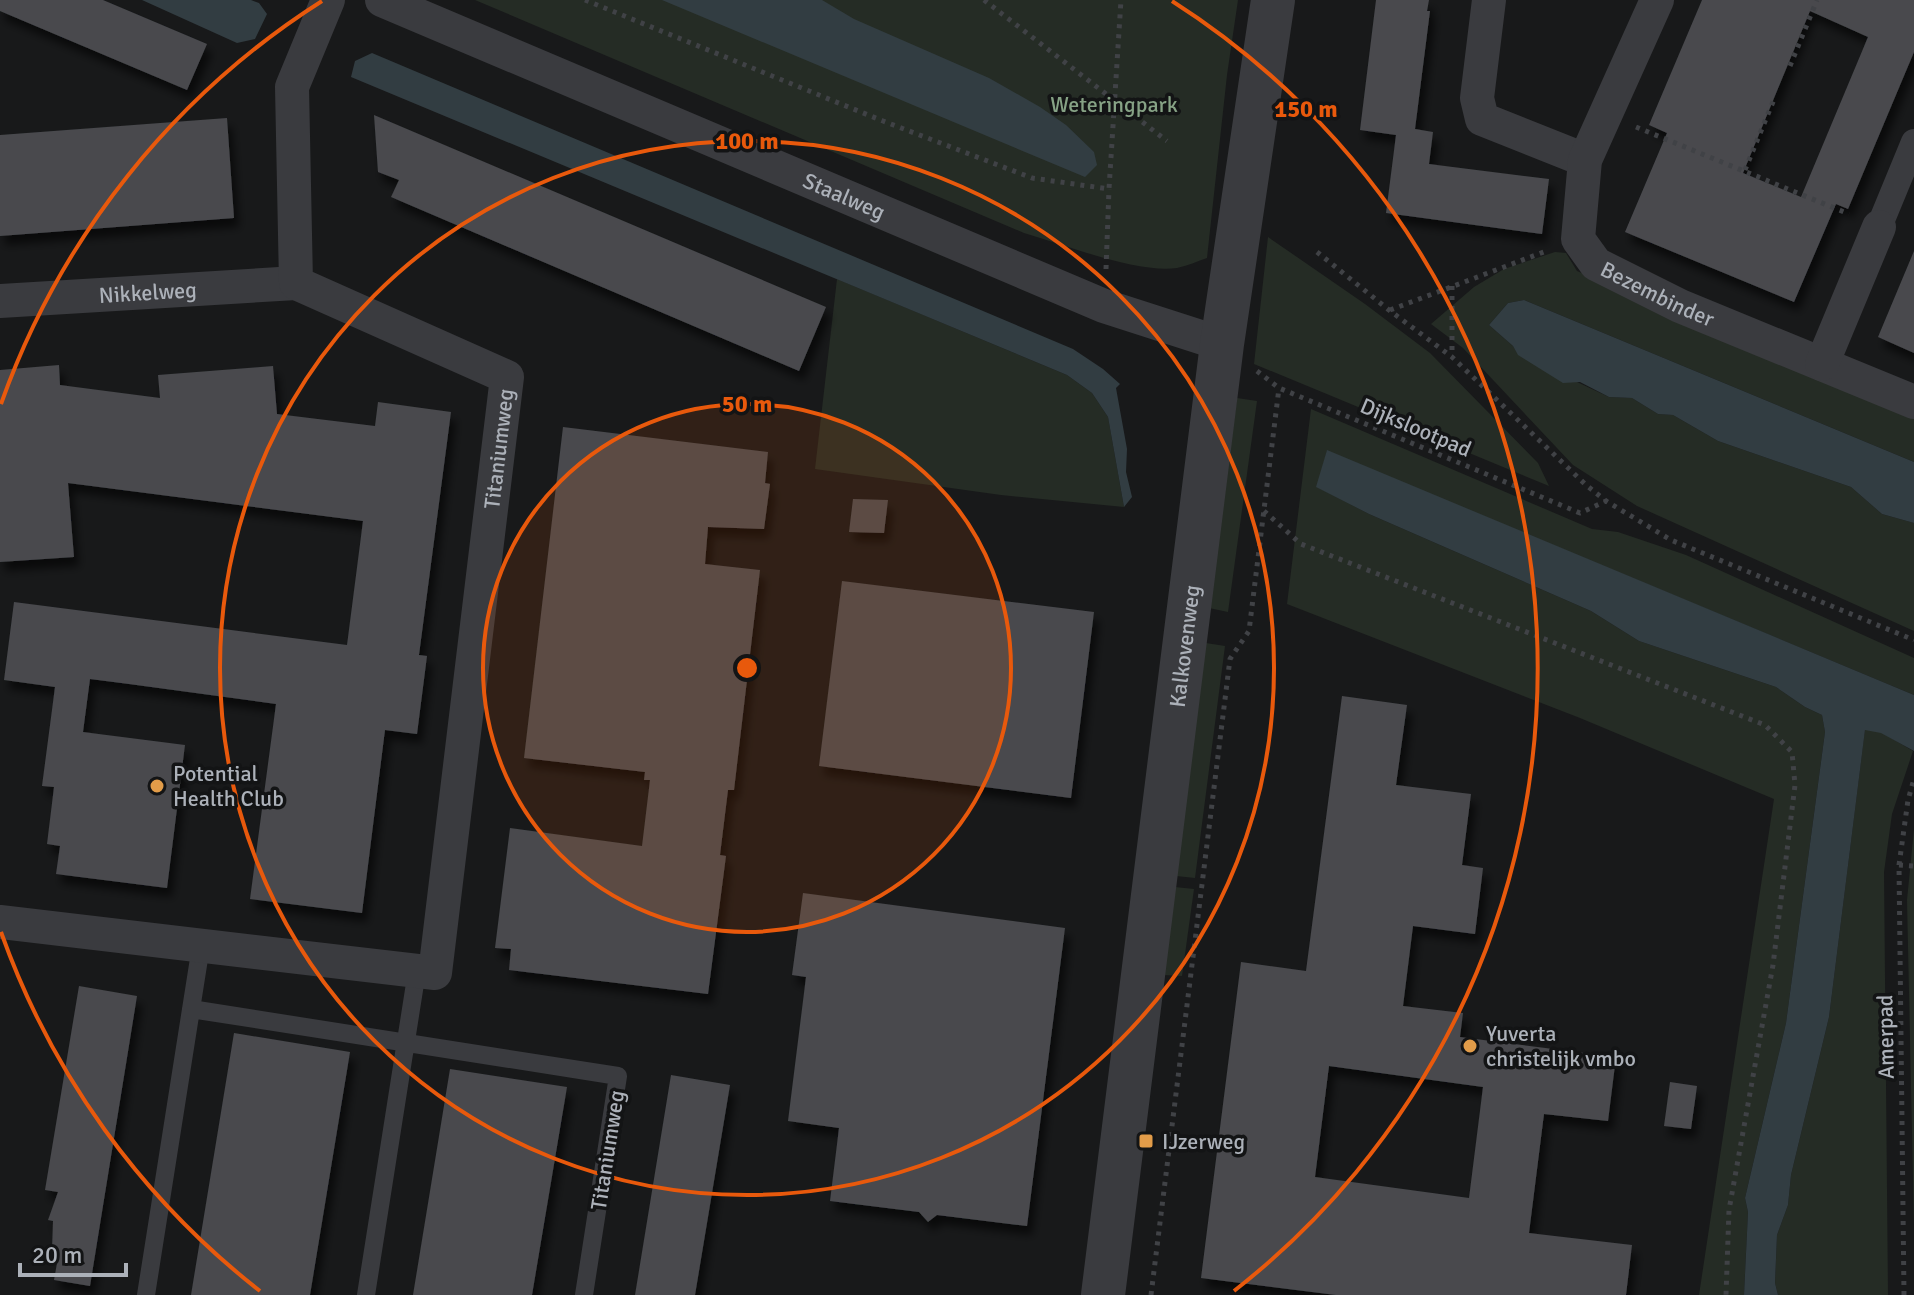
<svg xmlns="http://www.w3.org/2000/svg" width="1914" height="1295" viewBox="0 0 1914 1295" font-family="Signika,sans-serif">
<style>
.green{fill:#252c25}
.water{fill:#323d42}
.building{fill:#48494d;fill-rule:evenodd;filter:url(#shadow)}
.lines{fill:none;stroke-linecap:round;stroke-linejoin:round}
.path{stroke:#404246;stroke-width:5;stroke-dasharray:4 6;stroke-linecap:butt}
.service{stroke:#3a3b3f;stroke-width:18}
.pedestrian{stroke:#3a3b3f;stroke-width:26}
.minor{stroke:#3a3b3f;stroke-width:34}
.tertiary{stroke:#3a3b3f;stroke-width:44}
.ring{fill:none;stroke:#e8590c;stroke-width:4}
.poi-dot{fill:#e29c49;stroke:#131415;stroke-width:3}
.labels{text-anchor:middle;stroke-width:7;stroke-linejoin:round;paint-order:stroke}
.park-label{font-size:22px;fill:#86a285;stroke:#131415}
.street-label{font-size:22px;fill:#acb1b9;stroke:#131415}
.poi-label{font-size:22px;fill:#acb1b9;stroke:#131415;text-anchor:start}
.centre{fill:#e8590c;stroke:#131415;stroke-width:4}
.ring-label{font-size:24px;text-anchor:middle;font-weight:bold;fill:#e8590c;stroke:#131415;stroke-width:7;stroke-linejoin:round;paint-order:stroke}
</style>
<defs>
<filter id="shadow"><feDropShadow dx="5" dy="9" stdDeviation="4" flood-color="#0009"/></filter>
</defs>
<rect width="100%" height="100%" fill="#18191a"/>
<path class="green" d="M475 0H1238L1227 75 1207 258C1198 261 1187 266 1177 268 1139 274 1062 244 1024 233Z
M1268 237 1365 304 1430 353 1538 463 1549 486 1254 364Z
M1555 252 1566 253 1577 271 1914 413V462L1524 300 1508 303 1489 325 1513 346 1519 355 1609 397 1632 398 1658 414 1673 415 1718 441 1851 487 1882 514 1914 523V631L1637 506 1573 465 1463 348 1431 324 1474 287 1504 269Z
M837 279 1067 375 1092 393 1108 417 1124 507 1001 495 815 469Z
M1237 398 1257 401 1228 612 1209 608Z
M1311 409 1592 529 1618 532 1686 555 1914 658V695L1327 451 1317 487 1369 514 1591 611 1639 641 1776 687 1805 707 1822 715 1825 732 1786 1023 1745 1198 1748 1212 1744 1295H1699L1774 799 1580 718 1287 604Z
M1206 643 1225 646 1195 878 1176 876Z
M1865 729 1881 732 1913 751 1892 814 1884 872 1888 1295H1778L1775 1283 1777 1235 1788 1205 1791 1175 1829 1017Z
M1914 829V1226L1907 900Z
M1175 887 1194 889 1182 976 1164 975Z"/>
<path class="water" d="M142 0H251L259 3 267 14 255 39 237 43Z
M662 0H822L854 19 989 78 1040 107 1066 125 1094 152 1097 165 1085 177Z
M372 53 1073 349 1103 369 1120 384 1116 388 1127 449 1126 472 1132 497 1124 507 1108 417 1092 393 1067 375 351 77 355 61Z
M1524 300 1914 462V523L1882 514 1851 487 1718 441 1673 415 1658 414 1632 398 1609 397 1580 382 1563 383 1518 355 1513 346 1489 325 1508 303Z
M1327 450 1914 695V751L1881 733 1865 730 1829 1017 1791 1175 1788 1205 1777 1235 1775 1283 1778 1295H1744L1748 1212 1745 1198 1786 1023 1825 732 1822 715 1805 707 1776 687 1639 641 1591 611 1369 514 1316 487Z"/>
<path class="building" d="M0 0H103L207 44 187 90 0 11Z
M1376 0H1429L1427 11H1430L1415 129 1433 132 1429 164 1549 179 1542 234 1386 213 1396 135 1360 130Z
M1702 0H1914V52L1848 209 1836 204 1794 302 1625 232 1667 133 1649 125ZM1810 11 1868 37 1801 197 1743 173Z
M374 115 826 307 799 371 391 197 399 180 378 172Z
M227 118 234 218 0 236V135Z
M1914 251V353L1878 337Z
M59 365 60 385 160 398 158 375 273 366 277 414 375 426 378 402 451 412 419 655 427 656 417 734 385 730 362 913 250 899 276 704 129 684 90 679 83 732 185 745 167 888 56 874 60 846 47 844 54 787 42 786 55 687 4 680 14 602 347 645 363 521 68 483 74 557 0 562V370Z
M563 427 768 452 765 483 770 484 764 529 708 527 705 564 760 570 734 790H728L720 855 726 856 708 994 509 970 511 949 495 948 510 828 642 846 650 780H644L645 772 524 758Z
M853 499 888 500 884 533 849 532Z
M842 581 1094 612 1071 798 819 766Z
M1342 696 1407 705 1396 785 1471 794 1462 865 1483 868 1475 934 1413 926 1403 1006 1463 1013 1460 1037 1616 1057 1608 1121 1544 1114 1529 1233 1632 1245 1626 1295H1336L1201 1278 1241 962 1306 971ZM1329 1066 1483 1087 1469 1198 1315 1177Z
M803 893 1065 928 1027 1226 937 1215 928 1222 919 1212 830 1201 839 1128 788 1121 806 977 792 975Z
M79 986 137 996 90 1286 54 1280 59 1252 52 1250 53 1221 48 1220 58 1192 45 1190Z
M234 1033 350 1052 310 1295H191Z
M450 1069 567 1087 532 1295H413Z
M671 1075 730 1085 695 1295H635Z
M1670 1082 1697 1086 1691 1129 1664 1126Z"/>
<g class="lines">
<path class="path" d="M585 0 883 121 1032 178 1109 189 1121 0
M984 0 1167 141
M1790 66 1817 0
M1636 127 1849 214
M1745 170 1775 97
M1317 252 1389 310 1452 357 1586 485 1606 501 1671 540 1914 640
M1106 269 1109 189
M1452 286V356
M1390 310 1549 250
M1257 371 1279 388 1580 513 1606 501
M1264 511 1301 544 1765 725 1792 752 1795 785 1773 965 1729 1210 1726 1295
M1899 865 1914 866
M1151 1295 1230 659 1249 631 1279 388
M1904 1295 1899 865 1908 800 1914 779"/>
<path class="service" d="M191 1009 618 1076 584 1295
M146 1295 201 946
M366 1295 417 971"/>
<path class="pedestrian" d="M1879 227 1914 142"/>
<g class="minor">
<path id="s1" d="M382 0 1104 306 1222 344"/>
<path d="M1489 0 1477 98 1482 119 1585 160"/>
<path id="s2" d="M1657 0 1585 160 1578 239 1596 264 1680 306 1914 402"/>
<path id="s3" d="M0 301 296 283"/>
<path d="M1822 364 1879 227"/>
<path id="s4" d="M0 922 435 973 507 377 296 283 292 87 328 0"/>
</g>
<path class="tertiary" id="s5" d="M1103 1295 1222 344 1273 0"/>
</g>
<circle cx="747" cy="668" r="264" fill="#e8590c" fill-opacity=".12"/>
<g class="ring">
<circle cx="747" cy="668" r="264"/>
<circle cx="747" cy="668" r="527"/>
<path d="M260 1291A791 791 0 0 1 1 932M1 404A791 791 0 0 1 322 1M1172 1A791 791 0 0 1 1234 1291"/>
</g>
<g class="poi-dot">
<circle cx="157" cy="786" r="8"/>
<circle cx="1470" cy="1046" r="8"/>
<rect x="1138" y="1133" width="16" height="16" rx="4"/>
</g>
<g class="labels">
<g class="park-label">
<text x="1114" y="112">Weteringpark</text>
</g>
<g class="street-label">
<text dy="8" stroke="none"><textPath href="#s1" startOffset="502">Staalweg</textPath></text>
<text dy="8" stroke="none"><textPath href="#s3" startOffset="148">Nikkelweg</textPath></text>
<text dy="8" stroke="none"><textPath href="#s2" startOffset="354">Bezembinder</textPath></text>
<text transform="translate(1416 427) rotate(23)" y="8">Dijkslootpad</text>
<text dy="8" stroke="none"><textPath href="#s4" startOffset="966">Titaniumweg</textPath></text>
<text dy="8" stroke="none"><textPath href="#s5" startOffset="654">Kalkovenweg</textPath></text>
<text transform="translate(1885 1037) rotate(-91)" y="8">Amerpad</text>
<text transform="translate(607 1150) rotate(-81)" y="8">Titaniumweg</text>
</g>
<g class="poi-label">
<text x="173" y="781">Potential<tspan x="173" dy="25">Health Club</tspan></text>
<text x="1486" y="1041">Yuverta<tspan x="1486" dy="25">christelijk vmbo</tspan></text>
<text x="1162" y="1149">IJzerweg</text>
</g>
</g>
<circle cx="747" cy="668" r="12" class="centre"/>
<g class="ring-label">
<text x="1306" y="117">150 m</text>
<text x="747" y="149">100 m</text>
<text x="747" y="412">50 m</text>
</g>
<path d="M20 1263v12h106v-12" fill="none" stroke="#acb1b9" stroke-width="4"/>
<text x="32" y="1263" font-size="24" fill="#acb1b9" stroke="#131415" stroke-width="6" paint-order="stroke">20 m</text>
</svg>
